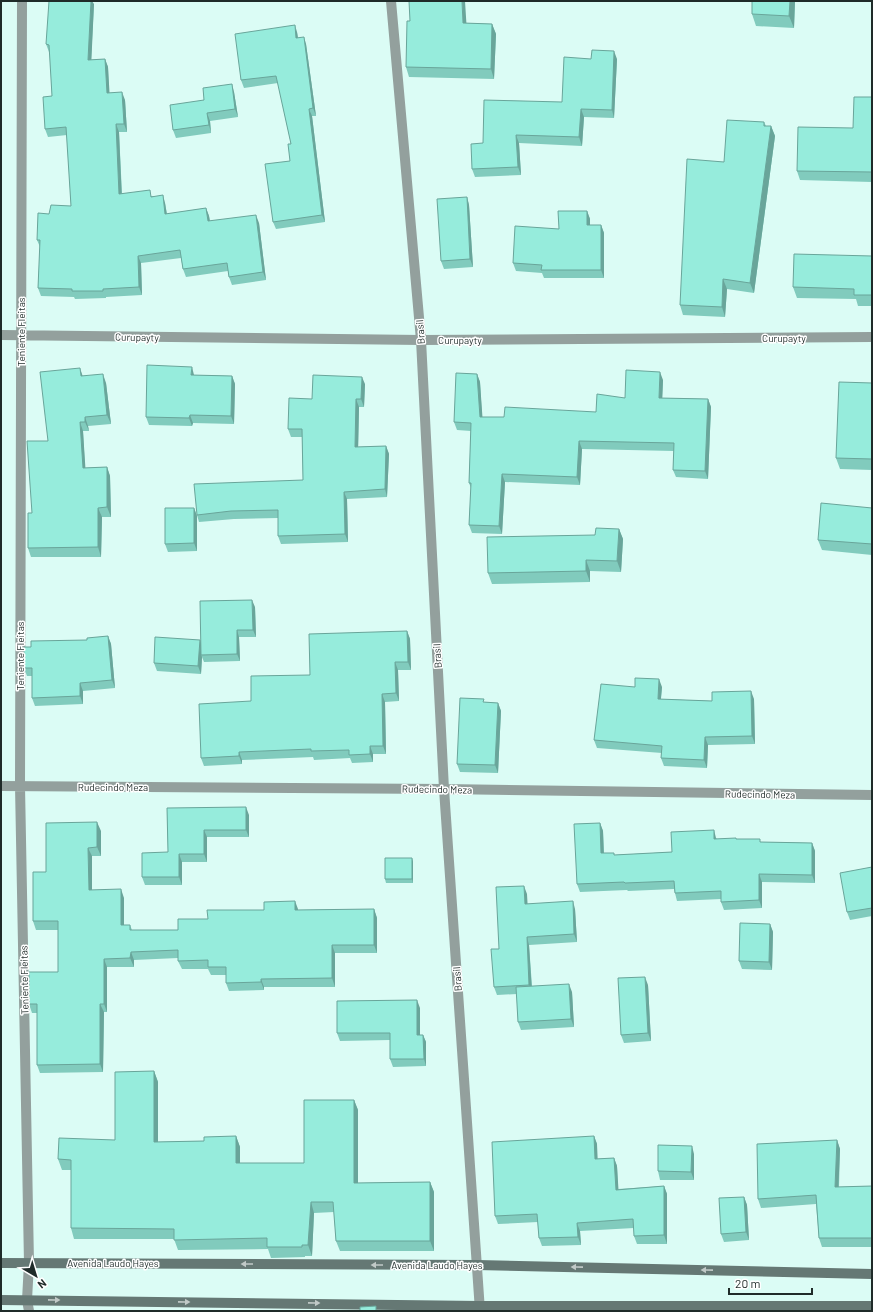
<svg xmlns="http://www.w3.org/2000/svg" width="873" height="1312" viewBox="0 0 873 1312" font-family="Barlow,sans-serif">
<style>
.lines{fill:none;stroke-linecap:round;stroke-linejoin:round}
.street{stroke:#93a09d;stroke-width:10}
.secondary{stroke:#657874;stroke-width:10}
.wall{fill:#81cbbd}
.shaded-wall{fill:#69a59a}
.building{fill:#96ecdc;stroke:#69a59a}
.oneway{fill:#c1c9c7}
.labels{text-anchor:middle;stroke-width:3;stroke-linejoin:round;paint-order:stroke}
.street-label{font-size:10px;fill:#1f2b29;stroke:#fff}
</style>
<rect width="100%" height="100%" fill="#dbfcf5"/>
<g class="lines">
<path class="street" d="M22 1 20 786 29 1263 27 1300 29 1311
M391 1 421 340 444 789 480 1311
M1 335 421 340 872 337
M1 786 444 789 872 795"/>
<path class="secondary" d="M1 1263 477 1265 872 1274
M1 1300 479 1306H872"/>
</g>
<path class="wall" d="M752 1H795L794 28 756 26 752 14Z
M94 4 91 60 105 59 108 67 109 93 125 100 127 132H119L122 194 153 196 165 203 167 214 206 208 209 216 210 221 259 223 266 280 232 285 229 277 228 271 186 277 183 269 181 258 141 263 142 295 106 297V298L75 299 74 297 41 296 38 288 40 247 37 240 49 214 71 206 67 135 48 137 45 129 52 96 50 52H49L46 44Z
M466 23 492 24 496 34 494 79 409 77 406 67Z
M297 32 298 38 306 44 316 116H312L325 222 276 229 273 222 290 161 291 144 278 83 244 88 241 80Z
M591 59H617L614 118 584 117 582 146 519 143 521 175 475 177 472 169 483 143 562 102Z
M234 92 238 117 210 121 211 133 176 138 173 130 204 100Z
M872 97V182L800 180 797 171 853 128Z
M764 122 766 126H771L775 136 754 293 727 289 725 317 683 315 680 305 724 162Z
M467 197 469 205 473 267 444 269 441 261Z
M587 211 590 219V225H601L604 233V278H544L542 273 516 271 513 263 559 229Z
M872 256V306H858L856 299 797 298 793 287Z
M477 374 480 382 482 417H504L596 412 663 380 662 398 708 399 711 407 708 479 676 477 673 470 674 451 582 449 580 485 505 482 502 534 472 533 469 525 471 488 469 483 471 431 457 430 454 422Z
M194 375 232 376 235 384 234 424 193 423 192 426 149 425 146 417Z
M83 376 106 383 111 424 88 426 89 431H83L85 468 107 467 110 476 111 517H102L101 557H31L28 548 32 513 48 441Z
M872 383V470L840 469 836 458Z
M365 384 364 407H359L358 447 386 446 389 454 387 497 347 499 348 542 281 544 278 536V518L234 519 199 522 197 515 303 480 302 437H291L288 429 312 399Z
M194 508 197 516V551L168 552 165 544Z
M872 508V555L822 550 818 540Z
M619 529 623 539 621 572 590 571V582L492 584 488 573 595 535Z
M255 607 256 637H239L240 661 204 662 202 657 201 674 157 671 154 663 200 640 201 643Z
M407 631 410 639 411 670H398L399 701 385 702 386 754H373V762L352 763 350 758 314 760 313 757 242 760V764L204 766 201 758 251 701Z
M108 636 111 644 115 688 83 691V704L35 706 32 698V676H27L24 668 31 647 87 640Z
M635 687H662L661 699 712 701 754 699 755 744 708 745 707 768 664 766 661 758 662 753 597 748 594 740Z
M485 702 498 703 501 711 498 773 460 772 457 764Z
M167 808 249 815V837H207V862H182V885H145L142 877 168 852Z
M600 823 603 831 604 853 615 855 672 852 716 838 717 839H737L761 842 812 843 815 851V883L762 882V908L724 910 721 902V899L677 901 674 889 628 891 627 890 580 892 577 884Z
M101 831V856H92V890L124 898V925H130L132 930H178L208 919 298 910 374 909 377 918V953H335V987H264V990L229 991 226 983V975H211L208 969H182L178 961V958L134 960V967H107V1012H104L103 1072 40 1073 37 1065V1013H32L29 1004 58 972V930H36L33 921 46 872Z
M412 858 413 862V883H386L385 879Z
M872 867V916L850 920 847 912Z
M527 894V904L575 909 577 942 529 945 532 986 572 992 574 1027 521 1030 518 1022 517 994 497 995 494 987 499 949Z
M770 924 773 932 772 970 742 969 739 961Z
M648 985 651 1041 624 1043 621 1035Z
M420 1008V1035H423L426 1042V1066L393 1067 390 1059V1040L340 1041 337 1033Z
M154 1071 158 1082V1142L204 1141 236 1136 240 1147V1163H304L354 1100 358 1110V1183L430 1182 434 1192V1251H340L336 1241 334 1212 314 1213 312 1256H305V1257L271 1258 268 1249 178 1250 174 1239H74L71 1228V1170H62L58 1159 115 1140Z
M594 1136 597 1144V1159L614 1158 617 1166 618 1189 664 1186 667 1194V1244H637L634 1236V1228L580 1231 581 1245 542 1246 539 1238 538 1222 498 1224 495 1216Z
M837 1140 840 1149 839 1187 872 1186V1247H822L819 1238 816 1204 761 1208 758 1199Z
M694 1154V1180H660L658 1171Z
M744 1197 747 1205 749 1240 724 1242 721 1234Z"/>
<path class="shaded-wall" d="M91 1H92L94 4 91 68 88 60Z
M462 1H465L467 33 463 23Z
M790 1H795L794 28 789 16Z
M492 24 496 34 494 79 491 69Z
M295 25 297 32 299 45 296 38Z
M304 37 306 44 316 116 313 108Z
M614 51 617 59 614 118 612 110Z
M105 59 108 67 110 101 107 93Z
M232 84 234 92 238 117 235 109Z
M122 92 125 100 127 132 124 124Z
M309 109 312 116 325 222 322 215Z
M581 109 584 117 582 146 579 137Z
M207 113 210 121 211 133 209 125Z
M116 124 119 132 122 202 119 194Z
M771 126 775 136 754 293 750 283Z
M516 135 519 143 521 175 518 167Z
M163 195 165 203 168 222 165 214Z
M467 197 469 205 473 267 470 259Z
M206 208 209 216 211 229 208 221Z
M587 211 590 219V233L587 225Z
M256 215 259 223 266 280 263 272Z
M601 225 604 233V278L601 270Z
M138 256 141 263 142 295 139 287Z
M723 279 727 289 725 317 722 307Z
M192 367 194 375H191Z
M80 368 83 377 81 376Z
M660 372 663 380 662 406 659 398Z
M103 374 106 383 111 424 107 415Z
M477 374 480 382 483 425 480 417Z
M232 376 235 384 234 424 231 416Z
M362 377 365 384 364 407 361 399Z
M356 399 359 407 358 454 355 447Z
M708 399 711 407 708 479 705 471Z
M190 415 193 423 192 426 189 418Z
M85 417 88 426 89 431 85 422Z
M80 422 83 431 86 477 83 468Z
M579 441 582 449 580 485 577 477Z
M386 446 389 454 387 497 385 489Z
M107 467 110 476 111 517 107 507Z
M502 474 505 482 502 534 499 526Z
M344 492 347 499 348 542 345 534Z
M98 508 102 517 101 557 98 547Z
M194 508 197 516V551L194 543Z
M619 529 623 539 621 572 617 561Z
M586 560 590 571V582L586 571Z
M252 600 255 607 256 637 253 630Z
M237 630 239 637 240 661 237 654Z
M407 631 410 639 411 670 408 662Z
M108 636 111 644 115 688 112 680Z
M200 640 202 648 201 655 202 657 201 674 198 666Z
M395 662 398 670 399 701 396 693Z
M659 679 662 687 660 707 658 699Z
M80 683 83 691V704L80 696Z
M751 691 754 699 755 744 752 736Z
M382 694 385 702 386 754 383 746Z
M498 703 501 711 498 773 495 765Z
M705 737 708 745 707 768 704 760Z
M370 746 373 754V762L370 754Z
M239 752 242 760V764L239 756Z
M246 807 249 815V837L246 830Z
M97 822 101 831V856L97 847Z
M600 823 603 831 604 861 601 853Z
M204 830 207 837V862L204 854Z
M714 830 716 838 717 847 714 839Z
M812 843 815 851V883L812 875Z
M88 848 92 856V898L89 890Z
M179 854 182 862V885L179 877Z
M412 858 413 862V883L412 879Z
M759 874 762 882V908L759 900Z
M524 886 527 894 528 912 525 904Z
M121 889 124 898V934L121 925Z
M295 901 298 909V919L295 910Z
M573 901 575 909 577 942 574 934Z
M374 909 377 918V953L374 945Z
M770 924 773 932 772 970 769 962Z
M527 937 529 945 532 993 529 985Z
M332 945 335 953V987L332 978Z
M131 952 134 960V967L130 958Z
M104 959 107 967V1012L104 1004Z
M645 977 648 985 651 1041 648 1033Z
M261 979 264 987V990L261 982Z
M569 984 572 992 574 1027 571 1019Z
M417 1000 420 1008V1042L417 1035Z
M100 1004 104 1012 103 1072 100 1064Z
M423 1035 426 1042V1066L424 1059Z
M154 1071 158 1082V1152L154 1142Z
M354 1100 358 1110V1193L354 1183Z
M236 1136 240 1147V1173L236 1163Z
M594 1136 597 1144 598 1167 595 1159Z
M837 1140 840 1149 838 1196 835 1187Z
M692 1146 694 1154V1180L691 1172Z
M614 1158 617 1166 619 1198 616 1190Z
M430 1182 434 1192V1251L430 1241Z
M664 1186 667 1194V1244L664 1235Z
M744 1197 747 1205 749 1240 746 1232Z
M311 1202 314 1213 312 1256 308 1245Z
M577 1223 580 1231 581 1245 578 1237Z"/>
<path class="building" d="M49 1H91L88 60 105 59 107 93 122 92 124 124H116L119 194 150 190 151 197 163 195 165 214 206 208 208 221 256 215 263 272 229 277 227 263 183 269 180 250 138 256 139 287 103 289V291H72V289L38 288 40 240H37L38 213 49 214 51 205 71 206 66 127 45 129 43 97 52 96 49 45 46 44Z
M409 1H462L463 23 492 24 491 69 406 67 407 21H410Z
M752 1H790L789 16 752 14Z
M295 25 296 38 304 37 313 108 309 109 322 215 273 222 265 164 290 161 288 144H291L276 76 241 80 235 34Z
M592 50 614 51 612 110 581 109 579 137 516 135 518 167 472 169 471 144 483 143 484 100 562 102 564 57 591 59Z
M232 84 235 109 207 113 209 125 173 130 170 105 204 100 203 88Z
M854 97H872V172L797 171 798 127 853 128Z
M727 120 764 122V126H771L750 283 723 279 722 307 680 305 687 159 724 162Z
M467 197 470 259 441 261 437 199Z
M558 211H587V225H601V270H541L542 265 513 263 515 226 559 229Z
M794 254 872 256V295H854V289L793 287Z
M147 365 192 367 191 375 232 376 231 416 190 415 189 418 146 417Z
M80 368 81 376 103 374 107 415 85 417V422H80L83 468 107 467V507L98 508V547L28 548V513H32L27 441H48L40 372Z
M626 370 660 372 659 398 708 399 705 471 673 470 674 443 579 441 577 477 502 474 499 526 469 525 471 483H469L471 423 454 422 456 373 477 374 480 417H504L505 407 596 412 597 394 625 398Z
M313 375 362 377 361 399H356L355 447 386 446 385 489 344 492 345 534 278 536V510L231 511 197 515 194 484 303 480 302 429H288L289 398 312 399Z
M839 382 872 383V459L836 458Z
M821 503 872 508V544L818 540Z
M165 508H194V543L165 544Z
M596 528 619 529 617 561 586 560V571L488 573 487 537 595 535Z
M252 600 253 630H237V654L201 655 200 601Z
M407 631 408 662H395L396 693 382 694 383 746H370V754L349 755V750L311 751V749L239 752V756L201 758 199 704 251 701V676L310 675 309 634Z
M108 636 112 680 80 683V696L32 698V668H24V647H31V641L87 640V638Z
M155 637 200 640 198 666 154 663Z
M635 678 659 679 658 699 712 701V692L751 691 752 736 705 737 704 760 661 758 662 746 594 740 601 684 635 687Z
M460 698 484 699 483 702 498 703 495 765 457 764Z
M246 807V830H204V854H179V877H142V853L168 852 167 808Z
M97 822V847L88 848 89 890 121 889V925H130V930H178V919H208L207 910H264V902L295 901V910L374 909V945H332V978L261 979V982L226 983V967H208V960L178 961V950L131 952 130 958 104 959V1004H100V1064L37 1065V1004H29V972H58V921H33V872H46V823Z
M600 823 601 853H614V855L672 852 671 832 714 830V839L736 838V839H760V842L812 843V875L759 874V900L721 902V891L675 893 674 881 625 883 624 882 577 884 574 824Z
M385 858H412V879H385Z
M872 867V908L847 912 840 873Z
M524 886 525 904 573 901 574 934 527 937 529 985 494 987 491 949H499L496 887Z
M740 923 770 924 769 962 739 961Z
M645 977 648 1033 621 1035 618 978Z
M569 984 571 1019 518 1022 516 987Z
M417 1000V1035H423L424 1059H390V1033H337V1001Z
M154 1071V1142L204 1141V1137L236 1136V1163H304V1100H354V1183L430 1182V1241H336L333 1202H311L308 1245H302V1247H267V1238L174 1240V1229L71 1228V1160L58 1159 59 1138 115 1140V1072Z
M594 1136 595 1159 614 1158 616 1190 664 1186V1235L634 1236 633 1219 577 1223 578 1237 539 1238 537 1214 495 1216 492 1142Z
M837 1140 835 1187 872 1186V1238H819L816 1195 758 1199 757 1144Z
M658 1145 692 1146 691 1172 658 1171Z
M744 1197 746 1232 721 1234 719 1198Z
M376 1306V1311H360V1307Z"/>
<defs><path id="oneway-solid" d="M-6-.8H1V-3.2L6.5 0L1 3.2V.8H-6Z"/></defs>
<g class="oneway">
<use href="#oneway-solid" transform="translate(247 1264) rotate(-180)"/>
<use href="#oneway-solid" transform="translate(377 1265) rotate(-180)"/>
<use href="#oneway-solid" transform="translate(577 1267) rotate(-179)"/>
<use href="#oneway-solid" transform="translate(707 1270) rotate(-179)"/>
<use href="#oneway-solid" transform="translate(54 1300) rotate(1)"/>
<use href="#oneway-solid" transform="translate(184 1302) rotate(1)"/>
<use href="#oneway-solid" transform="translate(314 1303) rotate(1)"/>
</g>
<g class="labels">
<g class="street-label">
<text transform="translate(21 332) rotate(-90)" y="4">Teniente Fleitas</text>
<text transform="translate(420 332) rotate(-94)" y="4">Brasil</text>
<text transform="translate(137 337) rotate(1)" y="4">Curupayty</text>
<text x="784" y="342">Curupayty</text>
<text x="460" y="344">Curupayty</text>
<text transform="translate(20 656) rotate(-90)" y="4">Teniente Fleitas</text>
<text transform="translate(437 656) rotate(-93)" y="4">Brasil</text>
<text x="113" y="791">Rudecindo Meza</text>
<text transform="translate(437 789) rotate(1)" y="4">Rudecindo Meza</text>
<text transform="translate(760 794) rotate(1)" y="4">Rudecindo Meza</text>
<text transform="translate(457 979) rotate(-94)" y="4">Brasil</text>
<text transform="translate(24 980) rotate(-91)" y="4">Teniente Fleitas</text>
<text x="113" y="1267">Avenida Laudo Hayes</text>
<text x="437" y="1269">Avenida Laudo Hayes</text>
</g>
</g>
<rect width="873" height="1312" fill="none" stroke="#1f2b29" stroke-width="4"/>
<g transform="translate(36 1276) rotate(142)" stroke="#ffffff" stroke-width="3" paint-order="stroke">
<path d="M0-3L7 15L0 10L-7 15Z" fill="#1f2b29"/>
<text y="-6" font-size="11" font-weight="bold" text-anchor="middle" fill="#1f2b29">N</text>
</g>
<path d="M729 1288v6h83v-6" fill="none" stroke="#1f2b29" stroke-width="2"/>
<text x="735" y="1288" font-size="12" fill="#1f2b29" stroke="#ffffff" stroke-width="3" paint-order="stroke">20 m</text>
</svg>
